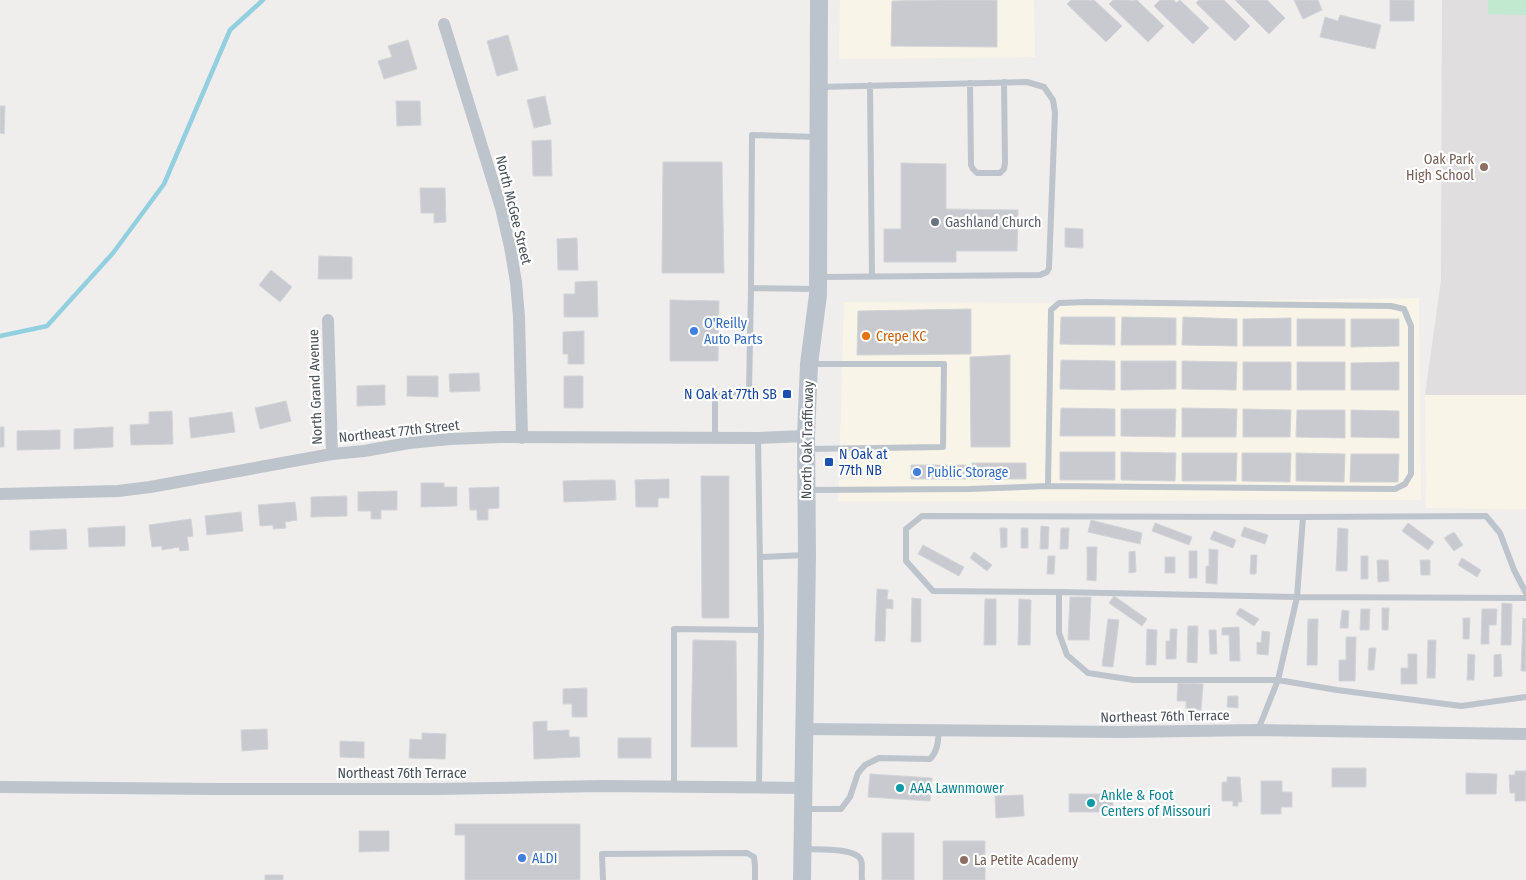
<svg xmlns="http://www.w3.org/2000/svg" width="1526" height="880" viewBox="0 0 1526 880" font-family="'Fira Sans Condensed',sans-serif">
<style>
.commercial{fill:#f9f4e8}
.education{fill:#e0dede}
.green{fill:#c0e9d0}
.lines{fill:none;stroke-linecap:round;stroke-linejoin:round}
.stream{stroke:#92d0e0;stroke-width:4.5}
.building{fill:#c9cacf;stroke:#d2d4d8}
.service{stroke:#bdc4cb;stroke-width:6}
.minor{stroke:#bdc4cb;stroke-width:12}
.secondary{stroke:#bbc4cd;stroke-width:18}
.education-dot{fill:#8d6e63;stroke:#fff;stroke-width:2}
.worship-dot{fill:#6b7280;stroke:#fff;stroke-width:2}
.shop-dot{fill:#3f7fe0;stroke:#fff;stroke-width:2}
.food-dot{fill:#e8710a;stroke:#fff;stroke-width:2}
.transit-dot{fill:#1a4fb4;stroke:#fff;stroke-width:2}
.culture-dot{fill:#0f9aa8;stroke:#fff;stroke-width:2}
.labels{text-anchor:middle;stroke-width:4.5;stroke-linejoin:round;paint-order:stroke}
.education-label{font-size:14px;fill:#785e54;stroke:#fff;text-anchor:end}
.street-label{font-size:14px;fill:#485058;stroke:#fff}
.worship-label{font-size:14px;fill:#5b616d;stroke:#fff;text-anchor:start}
.shop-label{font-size:14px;fill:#366cbe;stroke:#fff;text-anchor:start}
.food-label{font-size:14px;fill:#c56008;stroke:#fff;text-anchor:start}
.transit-label{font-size:14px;fill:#164399;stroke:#fff;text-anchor:end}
.culture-label{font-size:14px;fill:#0d838f;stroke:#fff;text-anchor:start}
</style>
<rect width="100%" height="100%" fill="#f0eded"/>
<path class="commercial" d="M840 0H1034L1035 57 839 59Z
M1419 298 1421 500 838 501 839 479 890 476 839 475 844 302 1037 303Z
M1425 395H1526V509L1426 508Z"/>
<path class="education" d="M1442 0H1526V395H1425L1441 280Z"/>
<path class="green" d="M1488 0H1526V15L1488 14Z"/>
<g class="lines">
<path class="stream" d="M0 336 47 326 113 253 164 184 230 30 263 0"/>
</g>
<path class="building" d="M938 0H997V47L891 46 892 1Z
M1071 0H1088L1089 1 1094 0 1122 26 1106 42 1067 4Z
M1113 0H1130L1131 1 1137 0 1164 26 1148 42 1109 4Z
M1160 0H1174L1176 3 1180 0 1209 28 1193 44 1154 6Z
M1199 0H1224L1250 26 1235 41 1196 3Z
M1235 0H1267L1285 18 1269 34Z
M1294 0H1318L1322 10 1303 19Z
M1390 0H1414V21H1390Z
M1340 15 1381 25 1375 49 1320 37 1325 17 1338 21Z
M508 35 518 70 497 76 487 41Z
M408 40 417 69 384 79 378 61 392 57 388 46Z
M545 96 551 124 534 128 527 100Z
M396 101H420L421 125 397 126Z
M0 106H5L4 134 0 133Z
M551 140 552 176H533L532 141Z
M663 162H722L724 273H662Z
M901 163 946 164V209L1018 210 1017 251H956V262H884V229H901Z
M420 188H445L446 222 434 223V213H421Z
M1065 228 1083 229V248L1065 247Z
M577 238 578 270H558L557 239Z
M319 256 352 257V279H318Z
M271 270 292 287 280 302 259 285Z
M597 281 598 317H564V294H575V282Z
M670 300 719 301 718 361H670Z
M971 309V354L857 355 858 311Z
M1061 317H1115V345L1060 344Z
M1122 317 1176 318V345H1121Z
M1183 317 1237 319V346L1182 345Z
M1291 318V346H1243V319Z
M1297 319H1345V346H1297Z
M1351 319H1399V346L1351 347Z
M584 331V364H568V354H563V332Z
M1010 355V447H971L970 357Z
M1061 360 1115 361V390L1060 389Z
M1121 361H1176V389L1121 390Z
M1182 361 1237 362 1236 390 1182 389Z
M1243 362H1291V390H1243Z
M1297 362H1345V390H1297Z
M1399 362V390H1351V363Z
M479 373 480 391 450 392 449 374Z
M407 376H438V397L407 396Z
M564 376H583V408H564Z
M385 385V405L357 406V386Z
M286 401 291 421 260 429 255 408Z
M1061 408 1115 409V436H1060Z
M1182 408 1237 409 1236 437H1182Z
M1121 409H1176L1175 437 1121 436Z
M1243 409 1291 410 1290 437H1243Z
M1297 410H1345V438L1296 437Z
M1351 410 1399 411V438L1351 437Z
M172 411 173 444 131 445 130 425 149 424V412Z
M232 412 235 432 191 438 189 418Z
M0 427H4V447H0Z
M113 427V447L74 449V429Z
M60 430V449L17 450V431Z
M1060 452H1115V480H1060Z
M1121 452 1176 453 1175 481 1121 480Z
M1182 453H1237L1236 481H1182Z
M1242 453H1291L1290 482 1242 481Z
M1296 453 1345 454 1344 482 1296 481Z
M1351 454H1399L1398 482H1350Z
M972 463H1026V479H972Z
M911 465H966V479H911Z
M701 476H729V618H702Z
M669 479V498H658V507H636L635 480Z
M601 480H615L616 500 564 502 563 481Z
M421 483H444V487H457V506L421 507Z
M499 487V508L488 509V520H477V510H470L469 488Z
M397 491V510H381V519H371V511H358V492Z
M347 496V516L311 517V497Z
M295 502 297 520 285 522 286 528 273 529V525L260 526 258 505Z
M241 512 243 531 207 535 205 516Z
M191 519 193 536 187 537 189 550 180 551 179 547 162 550V546L152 547 149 525Z
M1091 520 1142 533 1140 544 1088 532Z
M1155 523 1192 537 1189 545 1152 531Z
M1408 523 1434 542 1428 550 1402 531Z
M125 526V546L89 547 88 528Z
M1041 526 1049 527 1048 549H1040Z
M1244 527 1268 535 1265 544 1241 536Z
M1000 528H1007V547L1001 548Z
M1021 528H1028V548H1021Z
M1061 528H1069L1068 549H1060Z
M1338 528 1348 529 1347 571H1336Z
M66 529 67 549 30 550V531Z
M1214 531 1236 540 1233 548 1210 539Z
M1454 532 1463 545 1454 551 1444 538Z
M923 545 964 567 959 576 918 554Z
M1087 547H1097L1096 581 1087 580Z
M1209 549 1218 550 1217 584 1206 583V566H1209Z
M1135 551 1136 572 1129 573V552Z
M1189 551H1197V578H1189Z
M974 552 992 565 987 571 970 558Z
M1251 555H1257L1256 574H1250Z
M1048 556H1055L1054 574H1047Z
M1361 556H1368V579H1361Z
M1165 557H1175V573H1165Z
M1462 558 1481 570 1477 577 1458 565Z
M1377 560H1388L1389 581 1378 582Z
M1420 560H1430V575H1421Z
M877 589 888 590 887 599 893 600V609L886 608 885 641H875Z
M1114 596 1147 619 1142 626 1109 603Z
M1070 597H1091L1089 640H1068Z
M912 598 921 599V642H911Z
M985 599H996V645H984Z
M1019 599 1031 600 1030 645H1018Z
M1502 603 1512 604 1511 645H1501Z
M1240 608 1259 619 1254 626 1236 614Z
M1382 608H1389L1388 630H1382Z
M1361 609H1370L1369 630H1360Z
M1482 609H1497L1496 625H1489V644H1481Z
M1342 610 1349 611 1348 628H1340Z
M1463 618H1470L1469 639H1463Z
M1523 618 1526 619V671H1521Z
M1108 619 1119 620 1113 667 1102 666Z
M1308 619H1318L1317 665H1307Z
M1188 626H1198L1197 663 1187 662Z
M1239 627 1240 661H1230L1229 635H1222V628Z
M1147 629 1157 630 1156 665H1146Z
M1170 629H1177L1176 659H1166V641H1170Z
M1209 630H1216L1217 654H1210Z
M1262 631 1270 632 1268 655 1257 654V642L1261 643Z
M1346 637H1356L1355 681H1339V660H1346Z
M693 640 736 641 737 747H691Z
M1428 640H1436L1435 678H1427Z
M1369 648H1376L1374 670H1368Z
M1408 654H1417V684H1401V668H1408Z
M1468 654 1475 655 1474 680H1467Z
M1501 654 1502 676 1494 677V655Z
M1178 683 1203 684 1201 710 1186 709V701H1177Z
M587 688V717H572V704H563V689Z
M1228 696H1238V708L1227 707Z
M547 721V731L569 730V737H579L580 757 534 759 533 722Z
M267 729 268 749 242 751 241 730Z
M422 733 446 734 445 759 409 758 410 739 422 740Z
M618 738H651V758H618Z
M340 741 364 742V758L340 757Z
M1332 768H1366V787H1332Z
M1515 771H1526V801H1515V793H1510L1509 775H1515Z
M1466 773 1497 774 1496 794H1466Z
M870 774 932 778 930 801 868 797Z
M1227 777H1240L1242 802H1238V806H1233V801H1222V782H1227Z
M1261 781H1282V792H1292V807H1281V814H1261Z
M1069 794H1113V812H1069Z
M1023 795 1024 816 996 818 995 796Z
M455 824H580V880H465V835H455Z
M359 831H389V851L359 852Z
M882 833H914V880H882Z
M943 841H985V880H943Z
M265 875H283V880H265Z"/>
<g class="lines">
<path class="service" d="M970 83 971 165 973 169 977 173H1000L1004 169 1005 163 1004 82
M870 85 872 277
M819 277 1040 275 1047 272 1049 268 1055 113 1053 100 1044 87 1027 82 820 87
M751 288 752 135 817 137
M715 438V393L749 392 751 288 818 289
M806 449 943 447 944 364H811
M807 490 969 489 1048 486 1395 489 1405 484 1411 474V326L1404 309 1391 306 1087 302 1059 303 1051 310 1048 486
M760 557 806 555
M1059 592V633L1067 655 1088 673 1134 680H1278L1337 690 1461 706 1526 697
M1526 593 1514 570 1500 533 1486 516 1303 517 922 516 906 529V561L933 591 1059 592 1297 597 1526 598
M1258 730 1278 680 1297 597 1303 517
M674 787V629L761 630 758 438
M759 788 761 630
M805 809H841L850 797 858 773 865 765 879 758 930 759C938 751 938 741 939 730
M803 849C815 850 855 847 861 860 863 865 861 874 862 880
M603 880 602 854 747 853 754 857 755 866V880"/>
<path class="minor" d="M444 24 501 208 510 247 516 282 519 317 522 438
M328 320 332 454
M0 494 118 491 150 487 332 454 364 451 409 443 450 439 501 437 758 438 806 436
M804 729 1120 732 1258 730 1526 734
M0 787 218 789H435L602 786 804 788"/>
<path class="secondary" d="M802 880 807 555 806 436 809 364 818 295 819 0"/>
</g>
<g class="education-dot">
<circle cx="1484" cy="167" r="5"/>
<circle cx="964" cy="860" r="5"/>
</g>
<circle class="worship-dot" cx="935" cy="222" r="5"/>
<g class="shop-dot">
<circle cx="694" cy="331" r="5"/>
<circle cx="917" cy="472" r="5"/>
<circle cx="522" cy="858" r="5"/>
</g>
<circle class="food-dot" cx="866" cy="336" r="5"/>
<g class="transit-dot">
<rect x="782" y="389" width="10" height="10" rx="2.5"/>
<rect x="824" y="457" width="10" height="10" rx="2.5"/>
</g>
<g class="culture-dot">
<circle cx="900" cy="788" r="5"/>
<circle cx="1091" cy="803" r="5"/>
</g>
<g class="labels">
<g class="education-label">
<text x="1474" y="164">Oak Park<tspan x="1474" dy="16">High School</tspan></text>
<text x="974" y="865" text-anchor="start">La Petite Academy</text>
</g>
<g class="street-label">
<text transform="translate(514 210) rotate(76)" y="5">North McGee Street</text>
<text transform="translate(315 387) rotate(-92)" y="5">North Grand Avenue</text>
<text transform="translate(399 431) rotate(-6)" y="5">Northeast 77th Street</text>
<text transform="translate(807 440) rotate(-89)" y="5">North Oak Trafficway</text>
<text transform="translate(1165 716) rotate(-1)" y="5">Northeast 76th Terrace</text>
<text x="402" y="778">Northeast 76th Terrace</text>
</g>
<g class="worship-label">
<text x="945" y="227">Gashland Church</text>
</g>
<g class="shop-label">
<text x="704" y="328">O'Reilly<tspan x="704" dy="16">Auto Parts</tspan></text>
<text x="927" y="477">Public Storage</text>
<text x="532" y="863">ALDI</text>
</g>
<g class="food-label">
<text x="876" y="341">Crepe KC</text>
</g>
<g class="transit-label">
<text x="777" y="399">N Oak at 77th SB</text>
<text x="839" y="459" text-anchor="start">N Oak at<tspan x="839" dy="16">77th NB</tspan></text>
</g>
<g class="culture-label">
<text x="910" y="793">AAA Lawnmower</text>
<text x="1101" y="800">Ankle &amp; Foot<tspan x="1101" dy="16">Centers of Missouri</tspan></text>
</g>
</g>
</svg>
